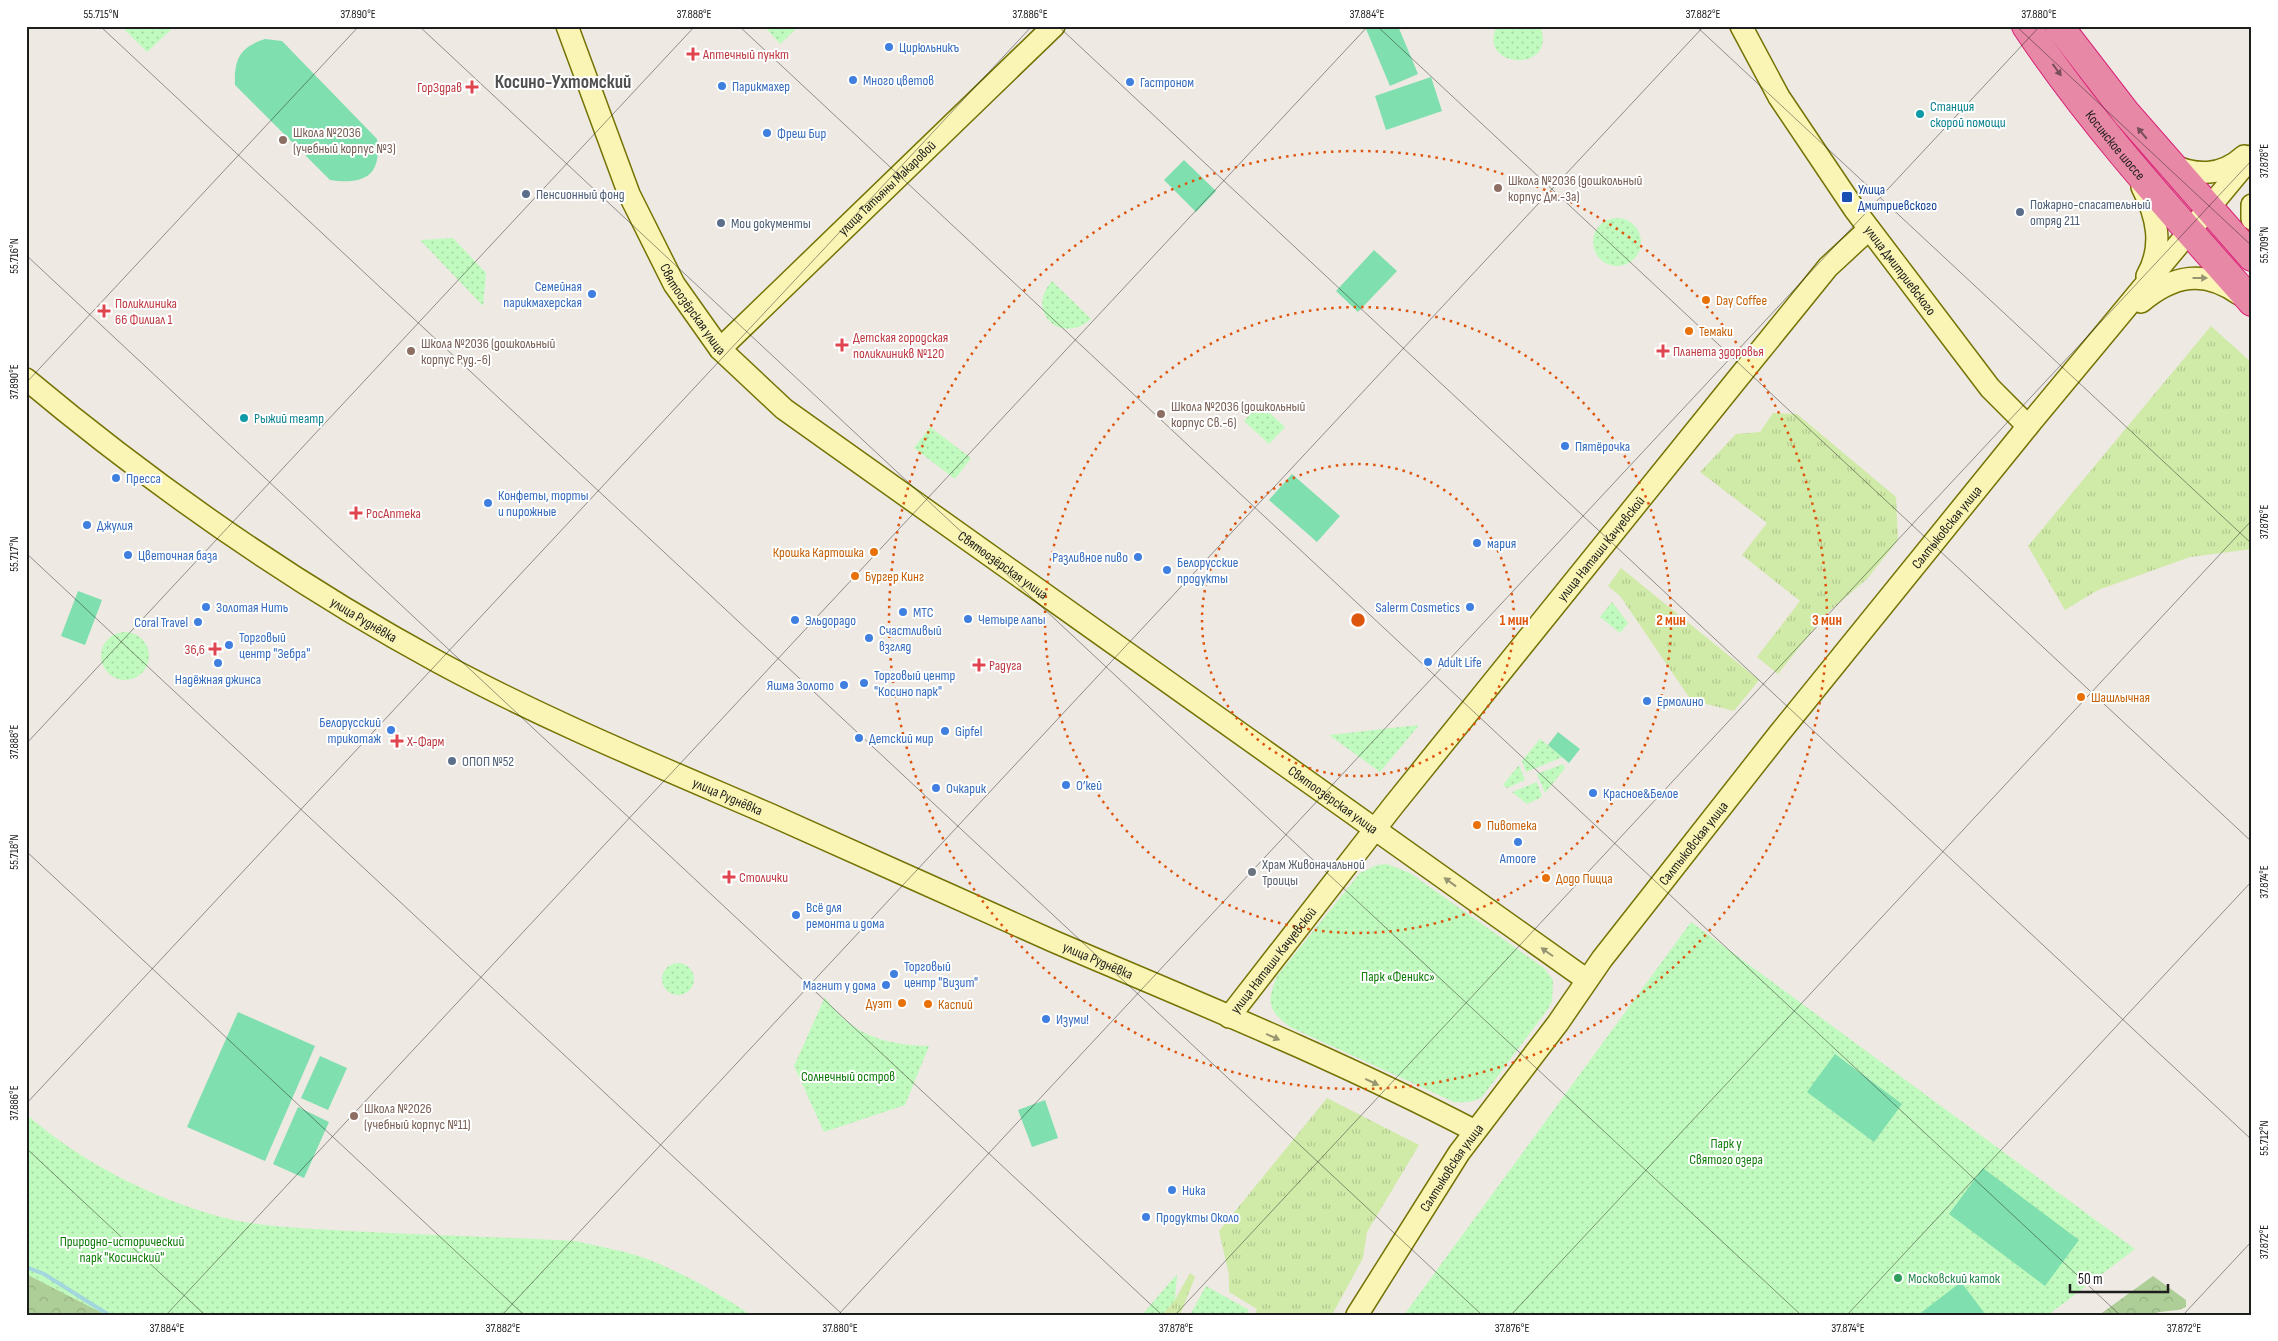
<svg xmlns="http://www.w3.org/2000/svg" width="2278" height="1341" viewBox="0 0 2278 1341" font-family="'Sofia Sans Condensed',sans-serif">
<style>
.grass{fill:url(#grass-tufts)}
.forest{fill:url(#forest-crowns)}
.park{fill:url(#park-dots)}
.pitch{fill:#7fdfae}
.lines{fill:none;stroke-linecap:round;stroke-linejoin:round}
.stream{stroke:#a2d7dd;stroke-width:4}
.secondary-casing{stroke:#747304;stroke-width:24}
.highway-casing{stroke:#da2277;stroke-width:30}
.secondary{stroke:#faf5b5;stroke-width:21}
.highway{stroke:#e789a6;stroke-width:28}
.oneway{fill:#784e5b}
.oneway2{fill:#979471}
.ticks{fill:none;stroke:#1d1d1d;stroke-width:1;stroke-opacity:0.45}
.ring{fill:none;stroke:#de560d;stroke-width:2.5;stroke-dasharray:2.5 5}
.shop-dot{fill:#3f7fe0;stroke:#fff;stroke-width:2}
.health-dot{fill:#e0444e;stroke:#fff;stroke-width:2}
.culture-dot{fill:#0f9aa8;stroke:#fff;stroke-width:2}
.education-dot{fill:#8d6e63;stroke:#fff;stroke-width:2}
.service-dot{fill:#5c6f8a;stroke:#fff;stroke-width:2}
.transit-dot{fill:#1a4fb4;stroke:#fff;stroke-width:2}
.food-dot{fill:#e8710a;stroke:#fff;stroke-width:2}
.worship-dot{fill:#6b7280;stroke:#fff;stroke-width:2}
.leisure-dot{fill:#2e9e5b;stroke:#fff;stroke-width:2}
.labels{text-anchor:middle;stroke-width:4;stroke-linejoin:round;paint-order:stroke}
.shop-label{font-size:14px;fill:#366cbe;stroke:#fff;text-anchor:start}
.health-label{font-size:14px;fill:#be3a42;stroke:#fff;text-anchor:start}
.culture-label{font-size:14px;fill:#0d838f;stroke:#fff;text-anchor:start}
.education-label{font-size:14px;fill:#785e54;stroke:#fff;text-anchor:start}
.street-label{font-size:14px;fill:#1d1d1d;stroke:#fff}
.transit-label{font-size:14px;fill:#164399;stroke:#fff;text-anchor:start}
.service-label{font-size:14px;fill:#4e5e75;stroke:#fff;text-anchor:start}
.food-label{font-size:14px;fill:#c56008;stroke:#fff;text-anchor:start}
.worship-label{font-size:14px;fill:#5b616d;stroke:#fff;text-anchor:start}
.park-label{font-size:14px;fill:#0f7c0a;stroke:#fff}
.leisure-label{font-size:14px;fill:#27864d;stroke:#fff;text-anchor:start}
.district-label{font-size:19px;font-weight:bold;fill:#505050;stroke:#fff}
.centre{fill:#de560d;stroke:#fff;stroke-width:2.5}
.ring-label{font-size:15px;text-anchor:middle;font-weight:bold;fill:#de560d;stroke:#fff;stroke-width:4;stroke-linejoin:round;paint-order:stroke}
.neatline{fill:none;stroke:#1d1d1d;stroke-width:2}
.ticks-label{font-size:12px;text-anchor:middle;fill:#1d1d1d}
</style>
<defs>
<pattern id="grass-tufts" width="24" height="20" patternUnits="userSpaceOnUse" patternTransform="scale(1.25)"><rect width="24" height="20" fill="#d0eaa8"/><path d="M3 7l-1-3M5 7V3M7 7l1-3M15 17l-1-3M17 17v-4M19 17l1-3" fill="none" stroke="#b2c890"/></pattern>
<pattern id="forest-crowns" width="20" height="18" patternUnits="userSpaceOnUse" patternTransform="scale(1.25)"><rect width="20" height="18" fill="#aece97"/><path d="M2 6a3 3 0 1 1 6 0M12 15a3 3 0 1 1 6 0" fill="none" stroke="#95b082"/></pattern>
<pattern id="park-dots" width="8" height="8" patternUnits="userSpaceOnUse" patternTransform="scale(1.25)"><rect width="8" height="8" fill="#c1fabe"/><path d="M2 2h.1M6 6h.1" fill="none" stroke="#a5d6a3" stroke-width="1.8" stroke-linecap="round"/></pattern>
</defs>
<rect width="100%" height="100%" fill="#eee9e3"/>
<path class="grass" d="M2211 326 2252 363V549L2190 557 2098 590 2065 610 2028 546Z
M1773 413 1797 414 1896 497 1898 540 1867 579 1825 615 1778 674 1757 657 1800 601 1742 555 1767 523 1700 472 1736 434 1760 432Z
M1621 568 1759 680 1734 711 1691 700 1620 596 1608 586Z
M1327 1098 1419 1145 1367 1232 1363 1258 1332 1315H1254L1257 1309 1229 1292V1275L1219 1231Z
M1190 1273 1195 1277 1180 1315H1162L1175 1300Z"/>
<path class="forest" d="M26 1224 198 1315H26Z
M2153 1276 2186 1300V1307C2175 1313 2162 1309 2151 1315H2099Z"/>
<path class="park" d="M121 26H175L147 52Z
M764 26H799L780 44Z
M1497 26H1540C1559 74 1475 69 1497 26Z
M1593 242a24 24 0 1 1 48 0a24 24 0 1 1-48 0Z
M453 238 486 273 483 306 420 240Z
M1052 281 1091 319C1060 346 1025 311 1052 281Z
M1260 404 1285 427 1269 444 1244 421Z
M930 427 971 458 955 479 914 448Z
M1612 602 1628 623 1620 633 1600 617Z
M101 656a24 24 0 1 1 48 0a24 24 0 1 1-48 0Z
M1419 725 1380 772 1329 735Z
M1540 739 1563 757 1526 772 1522 761Z
M1563 764 1565 768 1545 793 1537 774Z
M1519 765 1525 780 1507 788 1503 785Z
M1537 782 1542 796 1540 798 1527 804 1512 792Z
M1387 864 1410 873 1544 968 1553 980 1552 1001 1548 1009 1482 1097C1473 1102 1465 1103 1454 1102L1290 1027C1267 1010 1267 1001 1277 976L1360 873 1377 865Z
M1691 922 2135 1249 2048 1315H1404Z
M662 979a16 16 0 1 1 32 0a16 16 0 1 1-32 0Z
M825 997C850 1035 886 1045 929 1046L905 1105 824 1132 794 1066Z
M26 1114C78 1160 148 1196 214 1215 258 1228 305 1228 349 1231 425 1235 500 1237 576 1241 601 1247 626 1251 650 1260 685 1274 720 1294 751 1315H106L26 1274Z
M1177 1274 1175 1300 1162 1315H1142Z
M1206 1286 1249 1310 1246 1315H1190Z"/>
<path class="pitch" d="M1374 26H1398L1418 74 1390 86 1366 29Z
M265 39 282 41 377 139C382 176 364 185 330 180L235 85C234 59 240 47 265 39Z
M1431 77 1442 111 1386 130 1375 96Z
M1184 160 1216 191 1196 212 1164 180Z
M1374 250 1397 271 1358 312 1336 291Z
M1292 474 1340 516 1317 542 1269 500Z
M78 591 102 600 85 645 61 636Z
M1558 732 1580 749 1569 763 1548 745Z
M238 1012 315 1046 265 1161 187 1127Z
M1835 1054 1902 1104 1874 1142 1807 1092Z
M320 1056 347 1068 328 1110 301 1098Z
M1045 1100 1058 1138 1032 1147 1018 1110Z
M298 1107 329 1122 304 1178 273 1164Z
M1983 1168 2079 1240 2045 1286 1949 1214Z
M1961 1282 1986 1315H1918Z"/>
<g class="lines">
<path class="stream" d="M26 1267 44 1274 109 1315"/>
<defs>
<g id="secondary">
<path id="s1" d="M567 26 629 194 674 284 720 349 784 409 1587 980"/>
<path id="s2" d="M1741 26 1779 97 1855 210 1990 388 2028 426"/>
<path d="M2169 164C2196 176 2221 177 2244 156"/>
<path d="M2142 187C2157 216 2164 246 2147 276"/>
<path d="M2252 205V219"/>
<path d="M2141 302C2173 275 2204 269 2239 294"/>
<path id="s3" d="M720 349 1054 26"/>
<path id="s4" d="M26 379C154 486 293 583 440 663 546 720 658 766 769 814 865 856 959 900 1055 942 1196 1002 1339 1060 1475 1131"/>
<path id="s5" d="M1229 1017 1393 806 1751 362 1828 267 1869 229"/>
<path id="s6" d="M1357 1315 1459 1153 1558 1023 1602 959 1778 735 2028 426 2252 156"/>
</g>
<g id="highway">
<path id="s7" d="M2026 26C2092 125 2173 213 2252 302"/>
<path d="M2059 26 2126 113 2252 257"/>
</g>
</defs>
<use href="#secondary" class="secondary-casing"/>
<use href="#highway" class="highway-casing"/>
<use href="#secondary" class="secondary"/>
<use href="#highway" class="highway"/>
</g>
<defs><path id="oneway-solid" d="M-6-.8H1V-3.2L6.5 0L1 3.2V.8H-6Z" transform="scale(1.25)"/></defs>
<g class="oneway">
<use href="#oneway-solid" transform="translate(2057 70) rotate(54)"/>
<use href="#oneway-solid" transform="translate(2142 133) rotate(-130)"/>
</g>
<g class="oneway2">
<use href="#oneway-solid" transform="translate(2200 278)"/>
<use href="#oneway-solid" transform="translate(1450 882) rotate(-144)"/>
<use href="#oneway-solid" transform="translate(1547 952) rotate(-145)"/>
<use href="#oneway-solid" transform="translate(1273 1037) rotate(24)"/>
<use href="#oneway-solid" transform="translate(1372 1082) rotate(25)"/>
</g>
<path class="ticks" d="M100 26 1482 1315M419 26 1801 1315M739 26 2120 1315M1058 26 2252 1140M1377 26 2252 842M1696 26 2252 544M2016 26 2252 246M26 255 1162 1315M26 383 359 26M26 553 843 1315M26 744 695 26M26 851 524 1315M26 1104 1032 26M26 1148 205 1315M166 1315 1368 26M502 1315 1704 26M838 1315 2040 26M1175 1315 2252 160M1511 1315 2252 520M1847 1315 2252 881M2183 1315 2252 1241"/>
<g class="ring">
<circle cx="1358" cy="620" r="156"/>
<circle cx="1358" cy="620" r="313"/>
<circle cx="1358" cy="620" r="469"/>
</g>
<g class="shop-dot">
<circle cx="889" cy="47" r="5"/>
<circle cx="853" cy="80" r="5"/>
<circle cx="1130" cy="82" r="5"/>
<circle cx="722" cy="86" r="5"/>
<circle cx="767" cy="133" r="5"/>
<circle cx="592" cy="294" r="5"/>
<circle cx="1565" cy="446" r="5"/>
<circle cx="116" cy="478" r="5"/>
<circle cx="488" cy="503" r="5"/>
<circle cx="87" cy="525" r="5"/>
<circle cx="1477" cy="543" r="5"/>
<circle cx="128" cy="555" r="5"/>
<circle cx="1138" cy="557" r="5"/>
<circle cx="1167" cy="570" r="5"/>
<circle cx="206" cy="607" r="5"/>
<circle cx="1470" cy="607" r="5"/>
<circle cx="903" cy="612" r="5"/>
<circle cx="968" cy="619" r="5"/>
<circle cx="795" cy="620" r="5"/>
<circle cx="198" cy="622" r="5"/>
<circle cx="869" cy="638" r="5"/>
<circle cx="229" cy="645" r="5"/>
<circle cx="1428" cy="662" r="5"/>
<circle cx="218" cy="663" r="5"/>
<circle cx="864" cy="683" r="5"/>
<circle cx="844" cy="685" r="5"/>
<circle cx="1647" cy="701" r="5"/>
<circle cx="391" cy="730" r="5"/>
<circle cx="945" cy="731" r="5"/>
<circle cx="859" cy="738" r="5"/>
<circle cx="1066" cy="785" r="5"/>
<circle cx="936" cy="788" r="5"/>
<circle cx="1593" cy="793" r="5"/>
<circle cx="1518" cy="842" r="5"/>
<circle cx="796" cy="915" r="5"/>
<circle cx="894" cy="974" r="5"/>
<circle cx="886" cy="985" r="5"/>
<circle cx="1046" cy="1019" r="5"/>
<circle cx="1172" cy="1190" r="5"/>
<circle cx="1146" cy="1217" r="5"/>
</g>
<g class="health-dot">
<path d="M690.5 46.5h5v5h5v5h-5v5h-5v-5h-5v-5h5z"/>
<path d="M469.5 79.5h5v5h5v5h-5v5h-5v-5h-5v-5h5z"/>
<path d="M101.5 303.5h5v5h5v5h-5v5h-5v-5h-5v-5h5z"/>
<path d="M839.5 337.5h5v5h5v5h-5v5h-5v-5h-5v-5h5z"/>
<path d="M1660.5 343.5h5v5h5v5h-5v5h-5v-5h-5v-5h5z"/>
<path d="M353.5 505.5h5v5h5v5h-5v5h-5v-5h-5v-5h5z"/>
<path d="M212.5 641.5h5v5h5v5h-5v5h-5v-5h-5v-5h5z"/>
<path d="M976.5 657.5h5v5h5v5h-5v5h-5v-5h-5v-5h5z"/>
<path d="M394.5 733.5h5v5h5v5h-5v5h-5v-5h-5v-5h5z"/>
<path d="M726.5 869.5h5v5h5v5h-5v5h-5v-5h-5v-5h5z"/>
</g>
<g class="culture-dot">
<circle cx="1920" cy="114" r="5"/>
<circle cx="244" cy="418" r="5"/>
</g>
<g class="education-dot">
<circle cx="283" cy="140" r="5"/>
<circle cx="1498" cy="188" r="5"/>
<circle cx="411" cy="351" r="5"/>
<circle cx="1161" cy="414" r="5"/>
<circle cx="354" cy="1116" r="5"/>
</g>
<g class="service-dot">
<circle cx="526" cy="194" r="5"/>
<circle cx="2020" cy="212" r="5"/>
<circle cx="721" cy="223" r="5"/>
<circle cx="452" cy="761" r="5"/>
</g>
<rect class="transit-dot" x="1841" y="191" width="12" height="12" rx="2.5"/>
<g class="food-dot">
<circle cx="1706" cy="300" r="5"/>
<circle cx="1689" cy="331" r="5"/>
<circle cx="874" cy="552" r="5"/>
<circle cx="855" cy="576" r="5"/>
<circle cx="2081" cy="697" r="5"/>
<circle cx="1477" cy="825" r="5"/>
<circle cx="1546" cy="878" r="5"/>
<circle cx="902" cy="1003" r="5"/>
<circle cx="928" cy="1004" r="5"/>
</g>
<circle class="worship-dot" cx="1252" cy="872" r="5"/>
<circle class="leisure-dot" cx="1898" cy="1278" r="5"/>
<g class="labels">
<g class="shop-label">
<text x="899" y="52">Цирюльникъ</text>
<text x="863" y="85">Много цветов</text>
<text x="1140" y="87">Гастроном</text>
<text x="732" y="91">Парикмахер</text>
<text x="777" y="138">Фреш Бир</text>
<text x="582" y="291" text-anchor="end">Семейная<tspan x="582" dy="16">парикмахерская</tspan></text>
<text x="1575" y="451">Пятёрочка</text>
<text x="126" y="483">Пресса</text>
<text x="498" y="500">Конфеты, торты<tspan x="498" dy="16">и пирожные</tspan></text>
<text x="97" y="530">Джулия</text>
<text x="1487" y="548">мария</text>
<text x="138" y="560">Цветочная база</text>
<text x="1128" y="562" text-anchor="end">Разливное пиво</text>
<text x="1177" y="567">Белорусские<tspan x="1177" dy="16">продукты</tspan></text>
<text x="216" y="612">Золотая Нить</text>
<text x="1460" y="612" text-anchor="end">Salerm Cosmetics</text>
<text x="913" y="617">МТС</text>
<text x="978" y="624">Четыре лапы</text>
<text x="805" y="625">Эльдорадо</text>
<text x="188" y="627" text-anchor="end">Coral Travel</text>
<text x="879" y="635">Счастливый<tspan x="879" dy="16">взгляд</tspan></text>
<text x="239" y="642">Торговый<tspan x="239" dy="16">центр "Зебра"</tspan></text>
<text x="1438" y="667">Adult Life</text>
<text x="874" y="680">Торговый центр<tspan x="874" dy="16">"Косино парк"</tspan></text>
<text x="218" y="684" text-anchor="middle">Надёжная джинса</text>
<text x="834" y="690" text-anchor="end">Яшма Золото</text>
<text x="1657" y="706">Ермолино</text>
<text x="381" y="727" text-anchor="end">Белорусский<tspan x="381" dy="16">трикотаж</tspan></text>
<text x="955" y="736">Gipfel</text>
<text x="869" y="743">Детский мир</text>
<text x="1076" y="790">О’кей</text>
<text x="946" y="793">Очкарик</text>
<text x="1603" y="798">Красное&amp;Белое</text>
<text x="1518" y="863" text-anchor="middle">Amoore</text>
<text x="806" y="912">Всё для<tspan x="806" dy="16">ремонта и дома</tspan></text>
<text x="904" y="971">Торговый<tspan x="904" dy="16">центр "Визит"</tspan></text>
<text x="876" y="990" text-anchor="end">Магнит у дома</text>
<text x="1056" y="1024">Изуми!</text>
<text x="1182" y="1195">Ника</text>
<text x="1156" y="1222">Продукты Около</text>
</g>
<g class="health-label">
<text x="703" y="59">Аптечный пункт</text>
<text x="462" y="92" text-anchor="end">ГорЗдрав</text>
<text x="115" y="308">Поликлиника<tspan x="115" dy="16">66 Филиал 1</tspan></text>
<text x="853" y="342">Детская городская<tspan x="853" dy="16">поликлиникв №120</tspan></text>
<text x="1673" y="356">Планета здоровья</text>
<text x="366" y="518">РосАптека</text>
<text x="205" y="654" text-anchor="end">36,6</text>
<text x="989" y="670">Радуга</text>
<text x="407" y="746">X-Фарм</text>
<text x="739" y="882">Столички</text>
</g>
<g class="culture-label">
<text x="1930" y="111">Станция<tspan x="1930" dy="16">скорой помощи</tspan></text>
<text x="254" y="423">Рыжий театр</text>
</g>
<g class="education-label">
<text x="293" y="137">Школа №2036<tspan x="293" dy="16">(учебный корпус №3)</tspan></text>
<text x="1508" y="185">Школа №2036 (дошкольный<tspan x="1508" dy="16">корпус Дм.-3а)</tspan></text>
<text x="421" y="348">Школа №2036 (дошкольный<tspan x="421" dy="16">корпус Руд.-6)</tspan></text>
<text x="1171" y="411">Школа №2036 (дошкольный<tspan x="1171" dy="16">корпус Св.-6)</tspan></text>
<text x="364" y="1113">Школа №2026<tspan x="364" dy="16">(учебный корпус №11)</tspan></text>
</g>
<g class="street-label">
<text dy="5" stroke="none"><textPath href="#s7" startOffset="149">Косинское шоссе</textPath></text>
<text dy="5" stroke="none"><textPath href="#s3" startOffset="232">улица Татьяны Макаровой</textPath></text>
<text dy="5" stroke="none"><textPath href="#s2" startOffset="292">улица Дмитриевского</textPath></text>
<text dy="5" stroke="none"><textPath href="#s1" startOffset="311">Святоозёрская улица</textPath></text>
<text dy="5" stroke="none"><textPath href="#s6" startOffset="985">Салтыковская улица</textPath></text>
<text dy="5" stroke="none"><textPath href="#s5" startOffset="598">улица Наташи Качуевской</textPath></text>
<text dy="5" stroke="none"><textPath href="#s1" startOffset="716">Святоозёрская улица</textPath></text>
<text dy="5" stroke="none"><textPath href="#s4" startOffset="415">улица Руднёвка</textPath></text>
<text dy="5" stroke="none"><textPath href="#s4" startOffset="820">улица Руднёвка</textPath></text>
<text dy="5" stroke="none"><textPath href="#s1" startOffset="1121">Святоозёрская улица</textPath></text>
<text dy="5" stroke="none"><textPath href="#s6" startOffset="580">Салтыковская улица</textPath></text>
<text dy="5" stroke="none"><textPath href="#s4" startOffset="1225">улица Руднёвка</textPath></text>
<text dy="5" stroke="none"><textPath href="#s5" startOffset="72">улица Наташи Качуевской</textPath></text>
<text dy="5" stroke="none"><textPath href="#s6" startOffset="175">Салтыковская улица</textPath></text>
</g>
<g class="transit-label">
<text x="1858" y="194">Улица<tspan x="1858" dy="16">Дмитриевского</tspan></text>
</g>
<g class="service-label">
<text x="536" y="199">Пенсионный фонд</text>
<text x="2030" y="209">Пожарно-спасательный<tspan x="2030" dy="16">отряд 211</tspan></text>
<text x="731" y="228">Мои документы</text>
<text x="462" y="766">ОПОП №52</text>
</g>
<g class="food-label">
<text x="1716" y="305">Day Coffee</text>
<text x="1699" y="336">Темаки</text>
<text x="864" y="557" text-anchor="end">Крошка Картошка</text>
<text x="865" y="581">Бургер Кинг</text>
<text x="2091" y="702">Шашлычная</text>
<text x="1487" y="830">Пивотека</text>
<text x="1556" y="883">Додо Пицца</text>
<text x="892" y="1008" text-anchor="end">Дуэт</text>
<text x="938" y="1009">Каспий</text>
</g>
<g class="worship-label">
<text x="1262" y="869">Храм Живоначальной<tspan x="1262" dy="16">Троицы</tspan></text>
</g>
<g class="park-label">
<text x="1398" y="981">Парк «Феникс»</text>
<text x="848" y="1081">Солнечный остров</text>
<text x="1726" y="1148">Парк у<tspan x="1726" dy="16">Святого озера</tspan></text>
<text x="122" y="1246">Природно-исторический<tspan x="122" dy="16">парк "Косинский"</tspan></text>
</g>
<g class="leisure-label">
<text x="1908" y="1283">Московский каток</text>
</g>
<g class="district-label">
<text x="563" y="88">Косино-Ухтомский</text>
</g>
</g>
<circle cx="1358" cy="620" r="8" class="centre"/>
<g class="ring-label">
<text x="1514" y="625">1 мин</text>
<text x="1671" y="625">2 мин</text>
<text x="1827" y="625">3 мин</text>
</g>
<rect width="2278" height="1341" fill="none" stroke="#ffffff" stroke-width="55"/>
<path d="M2070 1284v8h98v-8" fill="none" stroke="#1d1d1d" stroke-width="2.5"/>
<text x="2078" y="1284" font-size="15" fill="#1d1d1d" stroke="#ffffff" stroke-width="4" paint-order="stroke">50 m</text>
<rect x="28" y="28" width="2222" height="1286" class="neatline"/>
<g class="ticks-label">
<text x="101" y="18">55.715°N</text>
<text x="358" y="18">37.890°E</text>
<text x="694" y="18">37.888°E</text>
<text x="1030" y="18">37.886°E</text>
<text x="1367" y="18">37.884°E</text>
<text x="1703" y="18">37.882°E</text>
<text x="2039" y="18">37.880°E</text>
<text transform="translate(2264 161) rotate(-90)" y="4">37.878°E</text>
<text transform="translate(2264 245) rotate(-90)" y="4">55.709°N</text>
<text transform="translate(14 256) rotate(-90)" y="4">55.716°N</text>
<text transform="translate(14 382) rotate(-90)" y="4">37.890°E</text>
<text transform="translate(2264 522) rotate(-90)" y="4">37.876°E</text>
<text transform="translate(14 554) rotate(-90)" y="4">55.717°N</text>
<text transform="translate(14 742) rotate(-90)" y="4">37.888°E</text>
<text transform="translate(14 852) rotate(-90)" y="4">55.718°N</text>
<text transform="translate(2264 882) rotate(-90)" y="4">37.874°E</text>
<text transform="translate(14 1103) rotate(-90)" y="4">37.886°E</text>
<text transform="translate(2264 1138) rotate(-90)" y="4">55.712°N</text>
<text transform="translate(2264 1242) rotate(-90)" y="4">37.872°E</text>
<text x="167" y="1332">37.884°E</text>
<text x="503" y="1332">37.882°E</text>
<text x="840" y="1332">37.880°E</text>
<text x="1176" y="1332">37.878°E</text>
<text x="1512" y="1332">37.876°E</text>
<text x="1848" y="1332">37.874°E</text>
<text x="2184" y="1332">37.872°E</text>
</g>
</svg>
